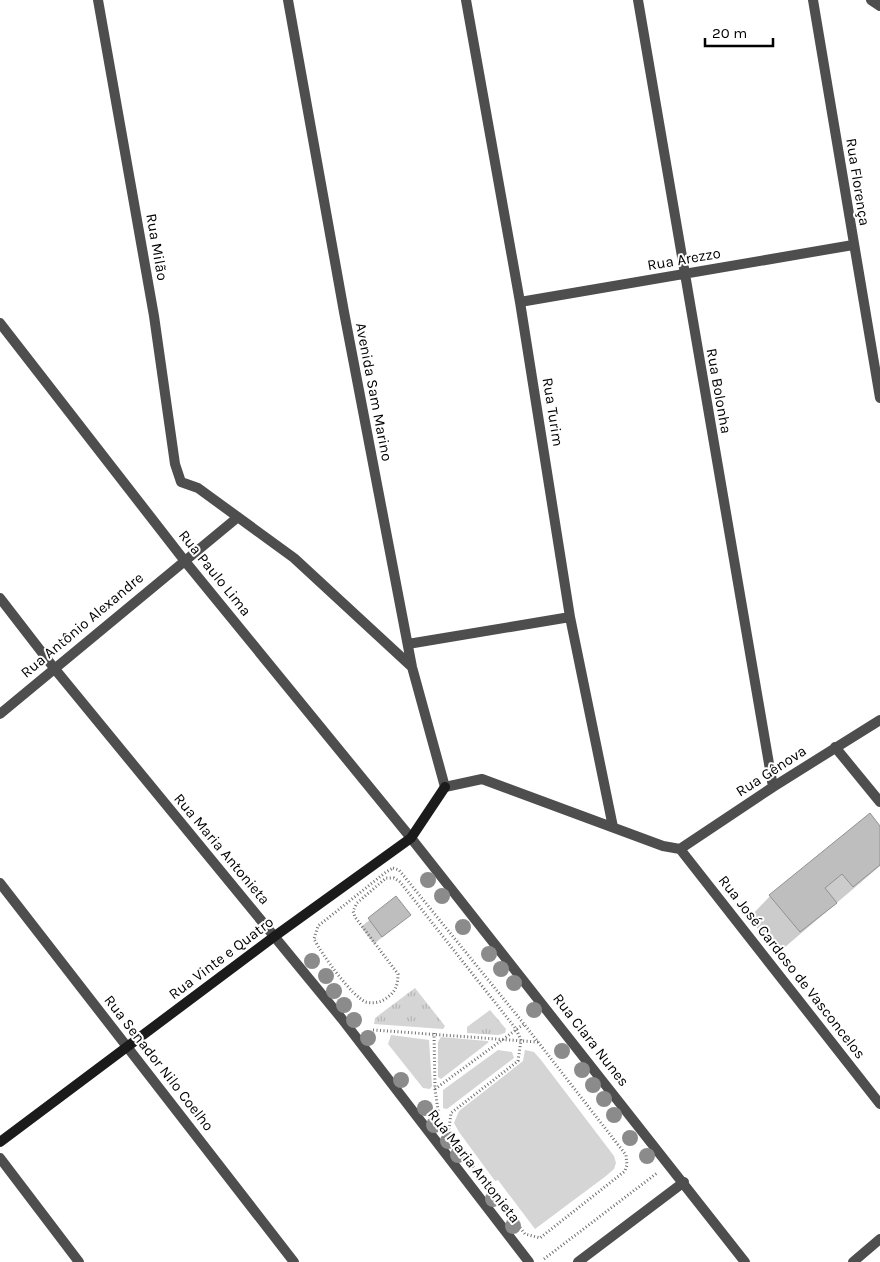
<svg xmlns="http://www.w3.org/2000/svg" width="880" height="1262" viewBox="0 0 880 1262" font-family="Karla,sans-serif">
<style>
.grass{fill:#d5d5d5}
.park{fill:url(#park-tufts)}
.shadow{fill:#0003}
.building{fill:#bebebe;stroke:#929292}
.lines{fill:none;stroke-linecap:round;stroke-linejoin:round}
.path{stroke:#707070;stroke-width:3;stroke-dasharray:1 2.5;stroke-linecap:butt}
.street{stroke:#4e4e4e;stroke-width:10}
.secondary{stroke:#1b1b1b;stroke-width:10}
.tree{fill:#8b8b8b}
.labels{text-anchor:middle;stroke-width:4;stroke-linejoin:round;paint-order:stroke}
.street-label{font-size:15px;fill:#000;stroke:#fff}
</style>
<defs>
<pattern id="park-tufts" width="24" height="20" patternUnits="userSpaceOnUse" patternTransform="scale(1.25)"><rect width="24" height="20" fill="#d5d5d5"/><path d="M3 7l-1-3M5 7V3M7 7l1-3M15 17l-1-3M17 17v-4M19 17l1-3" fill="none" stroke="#b5b5b5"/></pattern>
</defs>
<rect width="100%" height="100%" fill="#fff"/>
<path class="grass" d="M391 1035 429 1040 432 1086 430 1089 423 1088 388 1044Z
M441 1037 487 1041 489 1042 441 1079 438 1077V1042Z
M498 1050 512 1052 514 1058 447 1109 443 1108V1090Z
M525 1050 534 1052 541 1060 614 1156 616 1163 614 1169 606 1176 535 1229 498 1180 495 1181 459 1132 454 1123 459 1111 523 1061Z"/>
<path class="park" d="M415 988 445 1026 443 1029 374 1024 375 1018Z
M490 1010 506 1029 505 1033 498 1035 467 1033V1027Z"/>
<path class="shadow" d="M880 828V866L778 953 749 918 770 896Z
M396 898 409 915 374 944 361 927Z"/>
<path class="building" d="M870 813 880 826V865L853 887 842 874 825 888 837 903 800 932 769 895Z
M396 896 411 915 382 937 368 918Z"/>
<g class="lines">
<path class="path" d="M393 868 399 870 524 1024 626 1155 627 1165 625 1171 540 1238 525 1234 452 1139 449 1129 451 1113 518 1061 521 1040 516 1029 400 882 394 878H386L357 903 353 911 355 917 398 974C398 984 396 991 388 997 382 1002 374 1004 366 1002 352 997 321 953 314 939L318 926 386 872Z
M373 1030 538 1042
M434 1033 435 1089 439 1117
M435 1089 524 1024
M544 1259 657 1173"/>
<path class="street" d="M98 0 154 316 175 464 181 482 198 488 294 558 412 667
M288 0 344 312 412 667 445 787 482 779 663 846 680 849
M466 0 520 302 570 617 613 827
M638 0 773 787
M813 0 880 398
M871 0 880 6
M520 302 853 245
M0 323 184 560 411 838 745 1262
M0 598 54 668 342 1019 529 1262
M408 644 570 617
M0 714 238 517
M835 747 880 802
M680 849 880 1104
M680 849 773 787 880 720
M0 883 294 1262
M0 1158 79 1262
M578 1262 684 1182
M853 1262 880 1239"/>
<path class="secondary" d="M0 1142 275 936 411 838 445 787"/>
</g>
<g class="tree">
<circle cx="428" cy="880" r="8"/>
<circle cx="442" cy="896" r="8"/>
<circle cx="463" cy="927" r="8"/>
<circle cx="489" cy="954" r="8"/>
<circle cx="312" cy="961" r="8"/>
<circle cx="501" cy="969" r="8"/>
<circle cx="326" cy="976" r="8"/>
<circle cx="514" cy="983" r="8"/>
<circle cx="334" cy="991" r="8"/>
<circle cx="344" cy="1005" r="8"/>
<circle cx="534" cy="1010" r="8"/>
<circle cx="354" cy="1020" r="8"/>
<circle cx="368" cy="1038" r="8"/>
<circle cx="562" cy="1051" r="8"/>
<circle cx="582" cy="1070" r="8"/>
<circle cx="401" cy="1080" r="8"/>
<circle cx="593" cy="1085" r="8"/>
<circle cx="604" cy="1099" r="8"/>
<circle cx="425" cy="1108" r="8"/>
<circle cx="614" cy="1115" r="8"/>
<circle cx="434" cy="1125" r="8"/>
<circle cx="630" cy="1138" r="8"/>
<circle cx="448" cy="1141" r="8"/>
<circle cx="458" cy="1155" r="8"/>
<circle cx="647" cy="1156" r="8"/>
<circle cx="493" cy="1199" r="8"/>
<circle cx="513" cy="1226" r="8"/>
</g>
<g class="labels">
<g class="street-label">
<text transform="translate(858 182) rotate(81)" y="5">Rua Florença</text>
<text transform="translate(157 247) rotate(80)" y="5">Rua Milão</text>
<text transform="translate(684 259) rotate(-10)" y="5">Rua Arezzo</text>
<text transform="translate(719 391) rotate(80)" y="5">Rua Bolonha</text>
<text transform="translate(374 392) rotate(79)" y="5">Avenida Sam Marino</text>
<text transform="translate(553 412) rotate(81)" y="5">Rua Turim</text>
<text transform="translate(215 573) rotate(51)" y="5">Rua Paulo Lima</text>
<text transform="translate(82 625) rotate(-40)" y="5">Rua Antônio Alexandre</text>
<text transform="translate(771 771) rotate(-33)" y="5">Rua Gênova</text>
<text transform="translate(222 849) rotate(50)" y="5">Rua Maria Antonieta</text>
<text transform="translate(221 958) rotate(-37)" y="5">Rua Vinte e Quatro</text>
<text transform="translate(792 967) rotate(52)" y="5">Rua José Cardoso de Vasconcelos</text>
<text transform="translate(591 1040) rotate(52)" y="5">Rua Clara Nunes</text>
<text transform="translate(159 1063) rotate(52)" y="5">Rua Senador Nilo Coelho</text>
<text transform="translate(474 1166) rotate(52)" y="5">Rua Maria Antonieta</text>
</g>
</g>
<path d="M705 38v8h68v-8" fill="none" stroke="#000000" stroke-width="2.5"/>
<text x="712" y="38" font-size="15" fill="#000000" stroke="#ffffff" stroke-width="4" paint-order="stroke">20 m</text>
</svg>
